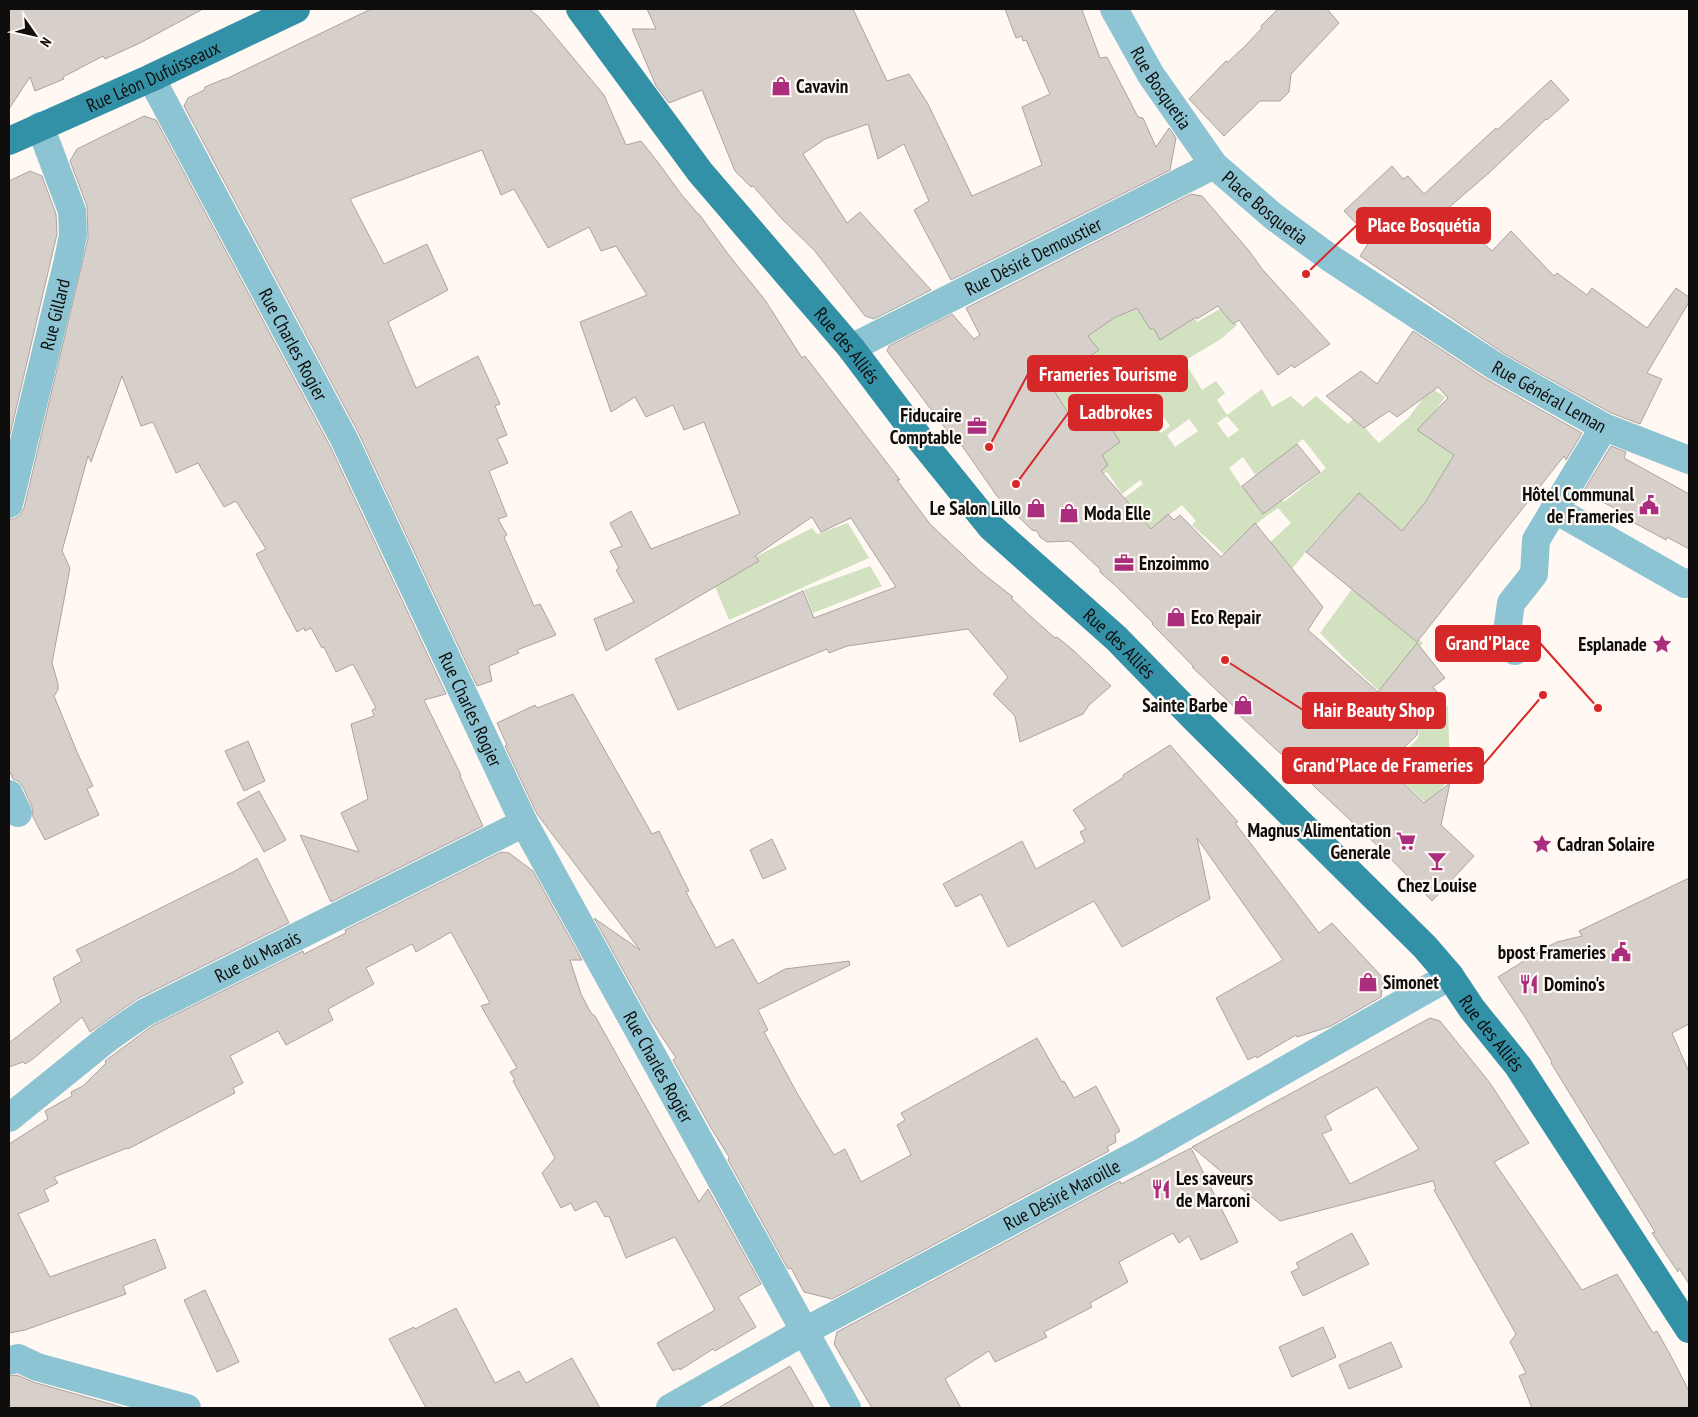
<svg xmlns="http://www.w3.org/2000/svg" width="1698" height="1417" viewBox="0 0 1698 1417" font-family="'PT Sans Narrow',sans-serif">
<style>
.green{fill:#d2e1bf;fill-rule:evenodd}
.building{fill:#d7d0ca;stroke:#aba49e;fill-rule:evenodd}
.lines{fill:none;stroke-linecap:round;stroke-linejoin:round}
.minor{stroke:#8dc4d3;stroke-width:28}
.major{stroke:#3391a7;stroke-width:28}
.labels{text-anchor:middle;stroke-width:4.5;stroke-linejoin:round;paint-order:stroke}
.street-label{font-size:19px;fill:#100e0c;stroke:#fff8f3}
.poi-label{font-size:19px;font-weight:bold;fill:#100e0c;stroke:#fff8f3;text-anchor:start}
.leader{fill:none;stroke:#d62828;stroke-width:2}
.callout-dot{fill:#d62828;stroke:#fff8f3;stroke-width:2}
.callout{fill:#d62828;stroke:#d62828;stroke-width:2}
.callout-label{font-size:20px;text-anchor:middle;font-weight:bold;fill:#fff}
</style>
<rect width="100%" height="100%" fill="#fff8f3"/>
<path class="green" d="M1144 305V317L1152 330 1190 308 1197 322 1223 307 1237 325 1221 339 1184 361 1202 390 1216 381 1225 393 1217 400 1227 415 1262 389 1272 407 1291 396 1303 407 1316 396 1348 424 1355 417 1379 443 1409 417 1431 388 1445 397 1422 430 1458 455 1405 536 1337 518 1317 538 1291 570 1266 546 1291 523 1278 508 1261 520 1225 555 1192 525 1196 521 1182 505 1137 540 1112 507 1143 484 1140 480 1122 494 1107 472 1081 488 1093 436 1080 418 1070 425 1006 326 1105 322ZM1227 416 1239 430 1228 438 1217 423ZM1164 417 1170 426 1161 433 1155 424ZM1189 419 1198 431 1175 447 1167 435ZM1303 439 1326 468 1284 502 1260 473ZM1243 457 1256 476 1242 487 1229 468Z
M848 523 869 558 729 620 712 579 812 528 817 534Z
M1386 542 1423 551 1377 609 1423 643 1380 692 1343 657 1320 633Z
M870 566 882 586 813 613 804 590Z
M1448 705 1450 778 1428 805 1389 769 1418 738 1419 729Z"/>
<path class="building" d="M9 9H203L140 43 105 59 103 56 63 77 64 79 35 91 30 77 9 109Z
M371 9H529L539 17 604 95 626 145 641 141 657 161 681 194 698 214H699L728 254 765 300 802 358 805 356 900 480H897L930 524 981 572 1013 597 1011 598 1027 613 1055 638 1057 637 1073 650 1111 686 1089 705 1083 714 1020 742 1015 716 993 694 1008 677 968 629 847 646 829 653 827 649 678 710 655 659 803 591 814 618 896 587 851 518 821 532 812 517 755 556 759 561 606 651 594 619 634 602 616 570 619 568 610 551 622 546 610 523 631 511 651 549 740 514 704 422 684 430 673 405 646 417 635 397 611 412 580 322 647 295 616 246 601 251 589 227 548 248 514 189 501 195 482 150 350 199 384 264 427 244 448 290 388 322 416 388 478 356 500 404 495 406 507 435 497 439 508 463 489 471 507 516 498 519 507 535 504 537 534 606 540 604 556 635 517 650 519 653 489 666 492 681 477 686 358 432 184 106 188 98 204 90 205 87 224 79H226Z
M647 9H853L887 81 909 74 928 104 972 196 1042 165 1022 107 1050 94 1026 40 1023 41 1022 36 1016 38 1005 9H1085L1082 10 1100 58 1107 57 1138 117 1143 118 1156 147 1169 128 1176 138 1170 170 951 280 914 210 929 201 904 144 878 159 868 124 825 139 803 154 847 223 860 212 931 290 874 319 865 316 814 250 782 219 753 186 751 187 735 171 702 90 669 103 656 86 632 29H656Z
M1278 9H1327L1339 23 1291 74 1289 92 1280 101H1260L1224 136 1189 99 1226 61 1228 62 1244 47 1262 28 1261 26Z
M1551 80 1569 100 1547 120 1546 119 1490 172 1446 210 1492 251 1511 231 1554 276 1557 273 1587 295 1592 288 1647 328 1676 288 1689 297V302L1647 373 1662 379 1640 424 1611 413 1503 353 1360 256 1371 239 1344 211 1392 166 1403 179 1408 176 1424 194 1496 128 1497 130Z
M144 116 156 120 330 446 446 694 424 700 461 775 460 776 483 826 331 902 300 835 359 852 341 813 368 799 351 724 374 716 372 710 376 708 353 664 336 672 324 647 322 648 311 628 305 631 304 628 297 632 256 554 266 549 236 501 224 507 198 463 176 473 153 422 141 426 122 376 91 462 88 456 62 551 70 568 52 663 58 684V690L54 696 77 752 93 786 87 789 99 815 45 840 33 817 32 807 23 787 18 781 13 779 9 770V519H14L20 515 24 508 88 238 87 206 70 161 77 149Z
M30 171 42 176 56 214 57 234 9 439V181Z
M1191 194 1202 196 1250 252 1262 269 1330 344 1294 368 1292 365 1278 375 1239 320 1233 324 1218 306 1197 319 1196 317 1160 340 1154 329H1150L1137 308 1114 318 1088 336 1099 350 1050 384 1076 426 1101 411 1120 442 1102 455 1108 465 1101 471 1151 529 1168 514 1174 520 1180 515 1221 557 1255 523 1323 607 1308 630 1378 692 1417 643 1445 678 1433 687 1446 703 1418 725 1417 735 1385 766 1424 803 1450 783 1441 825 1474 856 1432 901 1381 849 1299 772 1306 766 1281 754 1239 715 1244 716 1192 667H1194L1152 624 1153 623 1118 588 1100 572V569L1070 541 1047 542 1040 537 1037 531 1032 530 997 496 951 430 948 432 887 351 889 346 952 314 974 339 980 335 966 308Z
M1413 331 1486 379 1582 433 1566 460 1564 456 1417 642 1306 552 1359 493 1402 531 1426 501 1454 455 1417 430 1448 398 1438 387 1397 417 1389 411 1364 428 1326 396 1361 371 1377 384Z
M1297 444 1320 472 1263 514 1242 486Z
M1611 446 1626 452 1624 458 1689 494V549L1667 537 1666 540 1642 527 1621 516 1622 512 1595 498H1583L1581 495Z
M573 694 652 834 659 831 689 891 686 892 716 948 733 939 758 984 785 969 849 961 850 965 758 1010 768 1030 764 1032 797 1093 834 1155 845 1149 861 1182 911 1155 897 1125 905 1120 901 1113 1037 1038 1062 1082 1064 1081 1074 1098 1096 1086 1120 1131 1115 1134 1116 1142 1107 1147 1109 1151 832 1299 804 1292 791 1268 788 1269 728 1160 729 1157 711 1128 673 1060 676 1058 652 1022 594 918 640 950 537 814 505 746 507 745 497 723 535 705 537 708Z
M248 741 265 781 244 791 225 751Z
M1170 745 1238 822 1235 823 1319 933 1332 923 1384 979 1381 997 1331 1026 1297 1037 1296 1035 1257 1058 1256 1056 1248 1060 1216 998 1283 960 1197 838 1210 899 1122 947 1094 901 1008 947 981 894 956 907 943 884 1022 841 1036 869 1085 842 1080 832 1086 829 1073 810 1124 777 1123 775Z
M259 791 286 840 264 852 237 803Z
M772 839 786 869 763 879 750 850Z
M501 852 509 853 533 871 582 960H570L581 994 591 1013 595 1016 699 1202 708 1189 761 1284 738 1297 756 1327 715 1351 713 1349 680 1370 679 1368 673 1371 657 1343 715 1310 675 1237 626 1258 609 1216 605 1217 596 1201 575 1211 571 1203 561 1208 542 1173 555 1158 513 1081 515 1080 510 1072 517 1068 481 1006 490 1003 451 932 416 952 412 944 366 968 374 984 328 1009 333 1020 286 1045 278 1031 230 1056 243 1083 233 1088 235 1093 128 1149 127 1148 54 1177 58 1183 44 1190 49 1201 18 1214 50 1277 155 1239 166 1268 123 1286 126 1294 25 1330 9 1333V1144L48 1119 45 1111 72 1096 71 1092 83 1086 106 1063 105 1061 152 1026 303 951 304 954 346 933 345 930Z
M257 858 289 923 137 999 90 1032 82 1017 33 1059 25 1064 23 1062 9 1067V1043L61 1002 53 978 82 961 76 950 235 871Z
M1689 878V1024L1672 1033 1689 1072V1284L1679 1268 1678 1272 1652 1233 1655 1232 1551 1063 1552 1062 1525 1017 1498 977 1545 948 1557 942 1582 936 1579 931Z
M1430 1018 1440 1021 1490 1083 1529 1143 1494 1162 1582 1290 1617 1274 1653 1333 1657 1331 1672 1358 1689 1391V1408H1532L1519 1376 1526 1373 1510 1342 1516 1334 1434 1190 1436 1189 1433 1181 1280 1221 1192 1147ZM1377 1087 1419 1149 1350 1184 1322 1134 1332 1130 1325 1116Z
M1191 1148 1238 1242 1201 1260 1189 1236 1179 1243 1173 1233 1119 1262 1128 1282 1090 1303 1092 1307 1044 1332 1047 1337 995 1362 989 1351 945 1379 961 1408H872L834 1344 837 1332 1120 1181 1121 1184Z
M1352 1233 1369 1264 1303 1296 1291 1272 1299 1268 1296 1263Z
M205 1290 239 1362 217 1372 184 1300Z
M456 1308 495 1383 519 1371 526 1383 572 1358 600 1408H426L389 1339 414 1327 415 1329Z
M1323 1327 1336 1357 1292 1377 1279 1347Z
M1391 1342 1402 1367 1349 1389 1339 1365Z
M790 1366 814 1408H718Z
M17 1375 33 1382 125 1408H9V1376Z"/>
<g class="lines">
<g class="minor">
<path id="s1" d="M1114 9 1151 75 1214 165 1273 216 1330 258 1495 366 1604 427 1689 460"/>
<path id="s2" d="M151 78 344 439 524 823 847 1408"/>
<path id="s3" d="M851 348 1214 165"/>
<path id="s4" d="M9 504 68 260 73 235 72 211 40 126"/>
<path d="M1554 509 1685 584 1689 582"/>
<path d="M1515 651 1507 632 1511 603 1534 574 1536 540 1604 427"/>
<path d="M9 794 18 813"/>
<path id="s5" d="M9 1118 108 1038 144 1013 524 823"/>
<path d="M9 1361 18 1358 37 1367 187 1408"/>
<path id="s6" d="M670 1408 805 1331 1145 1150 1450 976"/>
</g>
<g class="major">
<path id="s7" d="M580 9 700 172 851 348 919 438 991 527 1116 638 1195 719 1425 947 1450 976 1472 1009 1518 1066 1689 1329"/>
<path id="s8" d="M9 141 151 78 296 9"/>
</g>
</g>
<defs>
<symbol id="shop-bare" viewBox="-9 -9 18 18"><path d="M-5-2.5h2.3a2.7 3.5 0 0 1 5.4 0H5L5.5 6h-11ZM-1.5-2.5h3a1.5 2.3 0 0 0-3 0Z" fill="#ab2d7d" stroke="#fff8f3" stroke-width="2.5" paint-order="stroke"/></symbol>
<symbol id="office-bare" viewBox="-9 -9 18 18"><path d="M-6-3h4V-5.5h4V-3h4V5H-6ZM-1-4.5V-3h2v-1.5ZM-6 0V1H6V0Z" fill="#ab2d7d" stroke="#fff8f3" stroke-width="2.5" paint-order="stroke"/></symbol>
<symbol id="civic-bare" viewBox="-9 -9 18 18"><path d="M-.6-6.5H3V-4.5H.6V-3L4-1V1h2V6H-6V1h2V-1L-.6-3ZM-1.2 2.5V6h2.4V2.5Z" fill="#ab2d7d" stroke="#fff8f3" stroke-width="2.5" paint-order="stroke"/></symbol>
<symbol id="sight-bare" viewBox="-9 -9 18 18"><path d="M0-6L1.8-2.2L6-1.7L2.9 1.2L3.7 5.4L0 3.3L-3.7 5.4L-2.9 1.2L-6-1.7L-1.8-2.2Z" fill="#ab2d7d" stroke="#fff8f3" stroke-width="2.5" paint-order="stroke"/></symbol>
<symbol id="supermarket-bare" viewBox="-9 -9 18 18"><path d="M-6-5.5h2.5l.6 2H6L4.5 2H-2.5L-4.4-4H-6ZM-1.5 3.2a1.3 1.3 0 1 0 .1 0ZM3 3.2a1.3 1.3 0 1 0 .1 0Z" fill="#ab2d7d" stroke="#fff8f3" stroke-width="2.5" paint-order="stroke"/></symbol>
<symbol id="bar-bare" viewBox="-9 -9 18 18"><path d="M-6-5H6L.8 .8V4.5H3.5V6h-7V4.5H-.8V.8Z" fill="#ab2d7d" stroke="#fff8f3" stroke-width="2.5" paint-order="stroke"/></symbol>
<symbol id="restaurant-bare" viewBox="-9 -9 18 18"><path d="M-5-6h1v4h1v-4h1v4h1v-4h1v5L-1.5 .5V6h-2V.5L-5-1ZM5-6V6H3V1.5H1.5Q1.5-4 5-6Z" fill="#ab2d7d" stroke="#fff8f3" stroke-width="2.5" paint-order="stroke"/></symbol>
</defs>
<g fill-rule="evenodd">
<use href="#shop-bare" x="767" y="72" width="28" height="28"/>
<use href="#office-bare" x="963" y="412" width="28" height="28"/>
<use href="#civic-bare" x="1635" y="491" width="28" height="28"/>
<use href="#shop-bare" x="1022" y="494" width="28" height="28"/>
<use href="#shop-bare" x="1055" y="499" width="28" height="28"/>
<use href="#office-bare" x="1110" y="549" width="28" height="28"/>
<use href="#shop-bare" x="1162" y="603" width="28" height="28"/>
<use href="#sight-bare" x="1648" y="630" width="28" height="28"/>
<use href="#shop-bare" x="1229" y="691" width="28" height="28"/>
<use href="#supermarket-bare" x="1392" y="827" width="28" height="28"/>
<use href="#sight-bare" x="1528" y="830" width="28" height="28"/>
<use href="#bar-bare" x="1423" y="847" width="28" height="28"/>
<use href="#civic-bare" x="1607" y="938" width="28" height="28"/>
<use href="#shop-bare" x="1354" y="968" width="28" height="28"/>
<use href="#restaurant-bare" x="1515" y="970" width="28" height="28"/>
<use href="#restaurant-bare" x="1147" y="1175" width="28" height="28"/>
</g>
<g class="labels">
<g class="street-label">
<text dy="7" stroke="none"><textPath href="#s8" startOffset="158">Rue Léon Dufuisseaux</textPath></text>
<text dy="7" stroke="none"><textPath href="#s1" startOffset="92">Rue Bosquetia</textPath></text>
<text dy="7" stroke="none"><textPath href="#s1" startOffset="252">Place Bosquetia</textPath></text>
<text dy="7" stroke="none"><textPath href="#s3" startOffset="204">Rue Désiré Demoustier</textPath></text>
<text dy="7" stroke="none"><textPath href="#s4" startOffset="195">Rue Gillard</textPath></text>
<text dy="7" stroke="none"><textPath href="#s2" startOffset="302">Rue Charles Rogier</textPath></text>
<text dy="7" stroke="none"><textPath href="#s7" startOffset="430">Rue des Alliés</textPath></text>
<text dy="7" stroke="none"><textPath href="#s1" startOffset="594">Rue Général Leman</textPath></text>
<text dy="7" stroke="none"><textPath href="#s7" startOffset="835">Rue des Alliés</textPath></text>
<text dy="7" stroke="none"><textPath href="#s2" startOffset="708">Rue Charles Rogier</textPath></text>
<text dy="7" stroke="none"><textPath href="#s5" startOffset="298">Rue du Marais</textPath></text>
<text dy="7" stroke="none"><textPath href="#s7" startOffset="1375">Rue des Alliés</textPath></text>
<text dy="7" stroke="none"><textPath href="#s2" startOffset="1112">Rue Charles Rogier</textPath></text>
<text dy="7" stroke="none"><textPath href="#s6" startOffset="446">Rue Désiré Maroille</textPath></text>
</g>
<g class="poi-label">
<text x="796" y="93">Cavavin</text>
<text x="962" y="422" text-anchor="end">Fiducaire<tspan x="962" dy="22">Comptable</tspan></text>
<text x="1634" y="501" text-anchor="end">Hôtel Communal<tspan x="1634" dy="22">de Frameries</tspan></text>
<text x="1021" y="515" text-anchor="end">Le Salon Lillo</text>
<text x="1084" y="520">Moda Elle</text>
<text x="1139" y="570">Enzoimmo</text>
<text x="1191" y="624">Eco Repair</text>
<text x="1647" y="651" text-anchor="end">Esplanade</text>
<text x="1228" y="712" text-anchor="end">Sainte Barbe</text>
<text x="1391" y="837" text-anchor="end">Magnus Alimentation<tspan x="1391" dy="22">Generale</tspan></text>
<text x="1557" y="851">Cadran Solaire</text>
<text x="1437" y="892" text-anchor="middle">Chez Louise</text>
<text x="1606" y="959" text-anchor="end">bpost Frameries</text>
<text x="1383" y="989">Simonet</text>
<text x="1544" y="991">Domino's</text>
<text x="1176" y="1185">Les saveurs<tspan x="1176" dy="22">de Marconi</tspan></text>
</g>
</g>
<path class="leader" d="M1306 274L1357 225M989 447L1028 374M1016 484L1069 412M1598 708L1540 643M1225 660L1303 710M1543 695L1483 765"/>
<g class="callout-dot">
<circle cx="1306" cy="274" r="5"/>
<circle cx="989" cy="447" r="5"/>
<circle cx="1016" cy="484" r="5"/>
<circle cx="1598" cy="708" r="5"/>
<circle cx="1225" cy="660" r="5"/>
<circle cx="1543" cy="695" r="5"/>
</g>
<g class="callout">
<rect x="1357" y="208" width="133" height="35" rx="5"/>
<rect x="1028" y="356" width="159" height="35" rx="5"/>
<rect x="1069" y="395" width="93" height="35" rx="5"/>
<rect x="1436" y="626" width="104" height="35" rx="5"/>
<rect x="1303" y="693" width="142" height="35" rx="5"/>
<rect x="1283" y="748" width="200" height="35" rx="5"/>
</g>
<g class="callout-label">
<text x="1424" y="232">Place Bosquétia</text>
<text x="1108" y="381">Frameries Tourisme</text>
<text x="1116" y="419">Ladbrokes</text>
<text x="1488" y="650">Grand'Place</text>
<text x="1374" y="717">Hair Beauty Shop</text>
<text x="1383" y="772">Grand'Place de Frameries</text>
</g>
<rect width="1698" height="1417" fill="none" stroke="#100e0c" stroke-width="20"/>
<g transform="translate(35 35) rotate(124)" stroke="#fff8f3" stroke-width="4" paint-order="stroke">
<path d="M0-4L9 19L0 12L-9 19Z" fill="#100e0c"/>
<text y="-8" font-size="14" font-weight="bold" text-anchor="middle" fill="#100e0c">N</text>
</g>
</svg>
